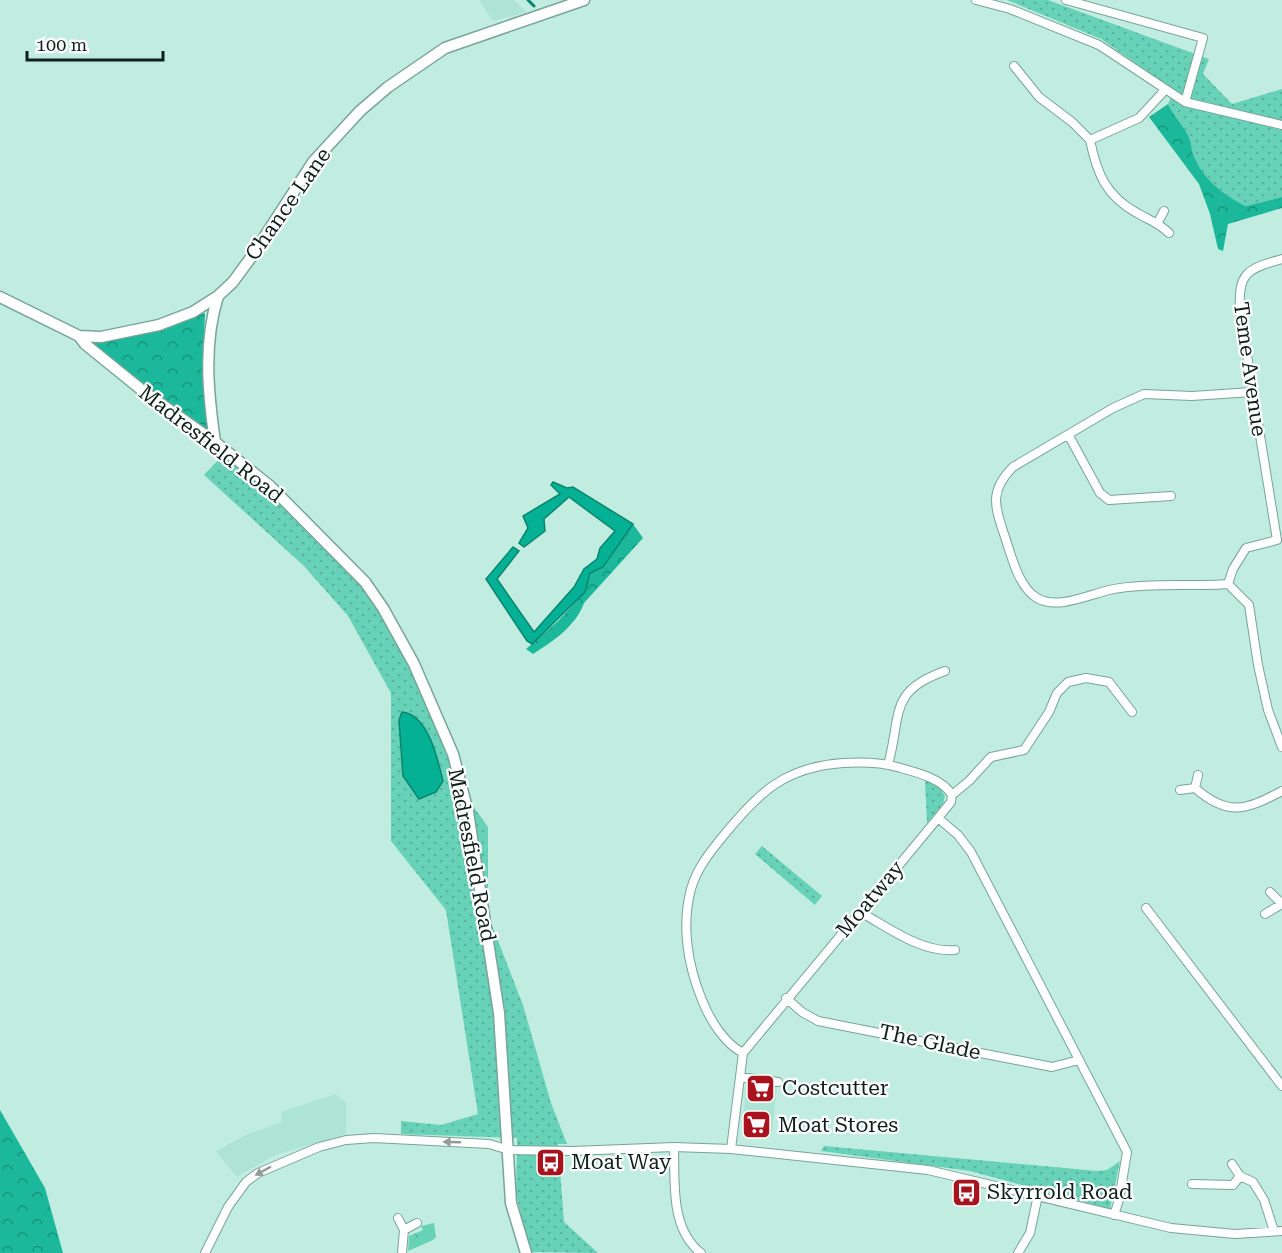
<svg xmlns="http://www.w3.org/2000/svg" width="1282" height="1253" viewBox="0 0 1282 1253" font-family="'Roboto Serif',serif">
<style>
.built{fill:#ade4d4}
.grass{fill:url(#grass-dots)}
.forest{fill:url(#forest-crowns)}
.park{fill:url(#park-crowns)}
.water{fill:#05b195;stroke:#088670;stroke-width:1.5}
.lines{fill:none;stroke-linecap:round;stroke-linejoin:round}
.stream{stroke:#088670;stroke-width:3}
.minor-casing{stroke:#79a498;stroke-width:10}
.tertiary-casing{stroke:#79a498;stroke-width:13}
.minor{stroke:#fff;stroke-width:8}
.tertiary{stroke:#fff;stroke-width:10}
.oneway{fill:#939b98}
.labels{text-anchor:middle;stroke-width:4.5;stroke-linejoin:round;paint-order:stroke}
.street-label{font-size:21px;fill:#0e201b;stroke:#fff}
.poi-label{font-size:21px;fill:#0e201b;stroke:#fff;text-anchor:start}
</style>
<defs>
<pattern id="grass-dots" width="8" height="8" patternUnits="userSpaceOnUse" patternTransform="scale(1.5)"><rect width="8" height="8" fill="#67d2b8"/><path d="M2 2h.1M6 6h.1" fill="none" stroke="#58b49e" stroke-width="1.8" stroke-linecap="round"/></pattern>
<pattern id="forest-crowns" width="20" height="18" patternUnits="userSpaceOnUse" patternTransform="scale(1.5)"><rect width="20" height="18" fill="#1bb89b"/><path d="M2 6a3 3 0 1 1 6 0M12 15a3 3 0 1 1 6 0" fill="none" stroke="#16957e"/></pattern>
<pattern id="park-crowns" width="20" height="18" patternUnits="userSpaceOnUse" patternTransform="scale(1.5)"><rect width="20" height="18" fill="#67d2b8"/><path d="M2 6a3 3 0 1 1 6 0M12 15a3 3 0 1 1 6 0" fill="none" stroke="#58b49e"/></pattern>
</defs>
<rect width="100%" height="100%" fill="#c0ede0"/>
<path class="built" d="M479 0H514L526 12 493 21Z
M746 1081 777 1084 772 1133 743 1130Z
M335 1094 346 1102V1134L275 1155 237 1177 216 1151 250 1133 282 1122 281 1112Z"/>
<path class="grass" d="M1007 0H1048L1209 59 1203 74 1232 104 1282 89V197L1246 206C1223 195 1203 179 1193 154 1191 150 1192 145 1190 140 1186 128 1174 117 1168 104L1174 90 1101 39Z
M225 453 323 543 375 602 412 670 459 786 488 827V915L523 1005 551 1103 567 1144H558L564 1222 598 1253 529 1252 516 1193 517 1138 401 1134V1121L441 1125 478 1114 446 910 391 841V693L348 616 304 566 204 475Z
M925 780 940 788 945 796 943 804 927 823Z
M762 846 822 896 815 905 755 854Z
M824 1146 1097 1171 1107 1170 1120 1161 1110 1209 970 1171 821 1151Z"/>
<path class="forest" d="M1168 104C1174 117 1186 128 1190 140 1192 145 1191 150 1193 154 1203 179 1223 195 1246 206L1282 197V208L1228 224 1223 251 1218 249 1210 214 1199 184 1149 117Z
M205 313 202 372 208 431 150 391 89 341 149 332Z
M633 524 643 538 584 603C576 626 552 642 533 654L526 649 558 621 585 592 590 573 603 567Z
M0 1110 45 1188 63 1253H0Z"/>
<path class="park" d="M434 1223 436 1237 433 1240 408 1251 409 1236 423 1230 421 1226Z"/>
<path class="water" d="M553 482 567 488 573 487 633 524 603 567 590 573 585 592 532 644 527 641 486 579 513 547 519 551 497 579 534 632 574 587 584 569 597 559 600 548 615 531 569 497 544 519 545 531 524 547 519 543 528 528 523 516 560 494 551 485Z
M402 712C428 714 438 760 443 781L436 792 419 799 403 776 399 720Z"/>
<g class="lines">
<path class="stream" d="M528 0 534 6"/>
<defs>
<path id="minor" d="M976 0 1010 9 1099 45 1185 102 1282 125
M1066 0 1203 38 1185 102
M1014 66 1039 97 1072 122 1090 140
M1165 90 1139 118 1090 140C1097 174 1106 196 1137 213 1149 220 1159 223 1169 233
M1158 222 1164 211
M1069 436 1100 493 1109 500 1171 496
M1228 584C1191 587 1144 582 1109 590 1088 595 1057 610 1037 598 1018 587 1011 554 1004 534 994 505 990 490 1013 467L1113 408 1144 394 1192 396 1252 392
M1228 584 1233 569 1246 548 1277 540 1240 312C1238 273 1246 269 1282 259
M1228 584 1249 605 1258 665 1268 710 1282 747
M888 765C902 714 888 691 945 671
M1195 788 1198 775
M1180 790 1195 788C1228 817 1246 810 1282 791
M938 818 958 835 971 852 1127 1152 1119 1200 1114 1215
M1270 892 1282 904
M1146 908 1282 1086
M860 912C888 927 921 953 955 950
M1265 914 1280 905
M786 998 802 1012 818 1021 1052 1067 1079 1060
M743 1053C724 1043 710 1020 702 1000 688 966 681 926 691 889 697 868 710 852 724 835 759 792 785 767 843 763 860 762 880 762 897 767 915 772 942 778 952 795
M740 1077 778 1082
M674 1147C675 1182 670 1229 701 1253
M731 1149 743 1053 938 818 951 802 952 795 969 781 991 757 1024 750 1049 712 1057 693 1068 682 1086 678 1109 682 1132 712
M1232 1164 1240 1176 1253 1182 1264 1200 1274 1231
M1192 1184 1233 1185 1240 1176
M398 1218 404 1230 402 1253
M404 1230 417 1223
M205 1253 228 1207 246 1182 258 1173 319 1147 346 1140 374 1138 489 1144 509 1150 573 1151 674 1147 731 1149 928 1170 1171 1228 1235 1234 1282 1231
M1018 1253 1030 1233 1038 1195"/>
<path id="tertiary" d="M0 297 79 336 85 344 143 391 215 442 270 486 365 582 383 608 414 664 453 754 468 812 499 1013 511 1203 526 1253
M79 336 101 337 159 325 193 312 218 296 233 282 252 256 313 162 360 111 388 87 445 48 584 0
M215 442C208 393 203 344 218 296"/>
</defs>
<use href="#minor" class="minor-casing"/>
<use href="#tertiary" class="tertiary-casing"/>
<use href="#minor" class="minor"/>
<use href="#tertiary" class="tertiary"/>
</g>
<defs><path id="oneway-solid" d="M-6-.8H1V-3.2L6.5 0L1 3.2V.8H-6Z" transform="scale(1.5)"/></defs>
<g class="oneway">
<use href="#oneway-solid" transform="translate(452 1142) rotate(-178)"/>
<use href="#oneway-solid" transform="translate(263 1171) rotate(151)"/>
</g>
<defs>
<symbol id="supermarket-square" viewBox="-11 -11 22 22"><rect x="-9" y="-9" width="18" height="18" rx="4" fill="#a8131e" stroke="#fff"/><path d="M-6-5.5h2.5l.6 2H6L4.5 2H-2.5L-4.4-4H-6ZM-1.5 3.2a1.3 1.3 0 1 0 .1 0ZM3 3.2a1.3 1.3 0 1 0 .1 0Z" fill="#fff"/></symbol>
<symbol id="bus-square" viewBox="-11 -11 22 22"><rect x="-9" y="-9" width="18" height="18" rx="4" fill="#a8131e" stroke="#fff"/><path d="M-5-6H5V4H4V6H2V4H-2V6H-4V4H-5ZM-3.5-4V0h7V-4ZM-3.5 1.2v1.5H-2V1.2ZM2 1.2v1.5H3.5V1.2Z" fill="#fff"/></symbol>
</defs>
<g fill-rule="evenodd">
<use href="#supermarket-square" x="744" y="1072" width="33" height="33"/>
<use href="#supermarket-square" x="740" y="1108" width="33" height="33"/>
<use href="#bus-square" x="534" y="1146" width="33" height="33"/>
<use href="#bus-square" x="950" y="1176" width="33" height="33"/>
</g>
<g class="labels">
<g class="street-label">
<text transform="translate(288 204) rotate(-55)" y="7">Chance Lane</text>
<text transform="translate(1250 369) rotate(82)" y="7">Teme Avenue</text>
<text transform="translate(211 444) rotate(38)" y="7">Madresfield Road</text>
<text transform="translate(472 855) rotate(79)" y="7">Madresfield Road</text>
<text transform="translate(870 899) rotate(-50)" y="7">Moatway</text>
<text transform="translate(930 1042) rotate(12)" y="7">The Glade</text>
</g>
<g class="poi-label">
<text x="782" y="1095">Costcutter</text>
<text x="778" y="1132">Moat Stores</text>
<text x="571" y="1169">Moat Way</text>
<text x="987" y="1199">Skyrrold Road</text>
</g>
</g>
<path d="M27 51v9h136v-9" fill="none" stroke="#0e201b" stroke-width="3"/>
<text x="36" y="51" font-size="18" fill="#0e201b" stroke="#ffffff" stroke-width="4.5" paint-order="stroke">100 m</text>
</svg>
